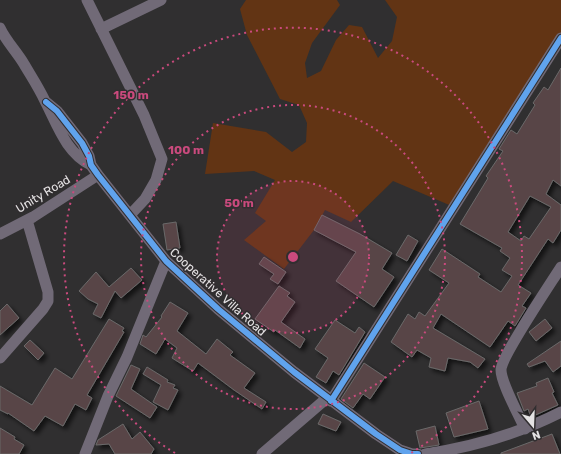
<svg xmlns="http://www.w3.org/2000/svg" width="561" height="454" viewBox="0 0 561 454" font-family="Rubik,sans-serif">
<style>
.green{fill:#623414}
.building{fill:#584547;stroke:#6a6969;fill-rule:evenodd;filter:url(#shadow)}
.lines{fill:none;stroke-linecap:round;stroke-linejoin:round}
.street{stroke:#716a77;stroke-width:11}
.cycleway-casing{stroke:#312e30;stroke-width:8}
.cycleway{stroke:#60a3ed;stroke-width:6}
.ring{fill:none;stroke:#ca4a7d;stroke-width:2;stroke-dasharray:2 4}
.labels{text-anchor:middle;stroke-width:3;stroke-linejoin:round;paint-order:stroke}
.street-label{font-size:12px;fill:#e4e2e3;stroke:#312e30}
.centre{fill:#ca4a7d;stroke:#312e30;stroke-width:2}
.ring-label{font-size:12px;text-anchor:middle;font-weight:bold;fill:#ca4a7d;stroke:#312e30;stroke-width:3;stroke-linejoin:round;paint-order:stroke}
</style>
<defs>
<filter id="shadow"><feDropShadow dx="3.5" dy="3.5" stdDeviation="2" flood-color="#0009"/></filter>
</defs>
<rect width="100%" height="100%" fill="#302f30"/>
<path class="green" d="M246 0H337L340 5 312 43 305 63 307 78 321 71 336 40 349 25 362 27 378 58 392 41 397 17 385 0H561V37L454 207 393 181 351 222 325 210 314 230 284 269 244 240 266 221 255 213 275 180 254 171 205 174 213 123 266 132 292 152 306 142 307 123 299 105 280 99 247 35 240 9Z"/>
<path class="building" d="M561 68V186L553 180 546 194 561 205V230L553 243 548 239 518 285 531 293 522 306 526 308 515 326 508 321 490 347 441 314 433 328 485 359 478 368 470 362 448 358 445 371 429 367 431 358 417 350 412 357 391 342 408 314 415 319 419 312 425 316 449 283 429 270 442 249 480 274 478 277 501 292 512 276 502 270 510 258 500 251 502 248 460 224 488 178 486 176 503 151 499 149 511 130 517 134 535 105 533 103 544 87 548 90ZM530 196 551 207 529 239 524 236 521 241 508 232Z
M322 215 360 234 392 253 382 269 394 277 374 307 336 281 356 252 314 230Z
M176 222 180 248 167 250 163 224Z
M408 235 418 241 407 261 396 255Z
M264 257 286 272 278 284 270 279 274 274 259 264Z
M131 268 142 280 121 298 115 291 101 318 93 314 98 304 88 299 79 291 96 272 109 287Z
M279 286 290 293 287 296 295 302 281 322 305 339 300 348 275 330 274 332 255 319Z
M170 302 188 313 177 331 206 354 217 339 233 352 230 355 255 373 244 388 266 402 262 409 234 390 198 363 193 371 172 358 177 348 165 339 156 354 140 344 143 335 146 337 162 317 161 316Z
M7 304 19 318 0 335V311Z
M109 319 124 328 122 331 124 332 87 395 92 398 86 410 75 404 63 426 45 416 34 431 8 413V414L0 410V386L32 405 55 368 72 379Z
M545 319 552 328 536 341 529 332Z
M335 320 355 333 359 327 365 332 339 375 333 371 326 383 316 377 328 358 315 349Z
M30 340 44 353 38 360 24 346Z
M561 341V366L553 372 545 361 529 367 527 364Z
M364 363 385 377 370 399 363 394 353 408 341 399Z
M131 365 140 369 131 389 157 407 150 418 116 396Z
M147 367 168 380 167 382 175 385 173 388 178 390 168 410 153 402 161 385 143 374Z
M548 378 554 392 552 393 558 405 531 417 528 409 524 411 517 393 537 386 536 383Z
M479 401 488 429 454 437 446 413Z
M323 414 341 422 336 431 318 424Z
M123 424 132 439 140 432 154 449 151 454H115L109 444 96 445 98 440Z
M435 426 439 445 420 448 416 431Z
M0 428 15 437 14 439 24 445 19 454H0Z
M552 434 560 454H501V453Z"/>
<g class="lines">
<path class="street" d="M87 0 144 115 162 159 156 180 145 199 130 215
M0 28C6 41 17 52 24 64 31 76 39 88 45 101 57 124 66 153 91 165
M101 29 161 0
M46 102 57 111 82 143 89 156 91 165 98 175 166 261 218 309 294 372 376 434 400 450 412 454H418
M0 234 33 217 98 175
M0 358 43 309 48 301V292L27 220
M331 401 561 38
M525 429C519 415 501 383 501 370 501 357 551 283 561 267
M85 454 108 396 127 357 166 261
M262 454 327 398
M425 454C473 447 518 434 561 412"/>
<defs>
<path id="cycleway" d="M46 102 57 111 82 143 89 156 91 165 98 175 166 261 218 309 294 372 376 434 400 450 412 454H418
M331 401 561 38"/>
</defs>
<use href="#cycleway" class="cycleway-casing"/>
<use href="#cycleway" class="cycleway"/>
</g>
<circle cx="293" cy="257" r="76" fill="#ca4a7d" fill-opacity=".12"/>
<g class="ring">
<circle cx="293" cy="257" r="76"/>
<circle cx="293" cy="257" r="152"/>
<path d="M175 453A229 229 0 1 1 411 453"/>
</g>
<g class="labels">
<g class="street-label">
<text transform="translate(43 194) rotate(-31)" y="4">Unity Road</text>
<text transform="translate(218 292) rotate(42)" y="4">Cooperative Villa Road</text>
</g>
</g>
<circle cx="293" cy="257" r="6" class="centre"/>
<g class="ring-label">
<text x="131" y="99">150 m</text>
<text x="186" y="154">100 m</text>
<text x="239" y="207">50 m</text>
</g>
<g transform="translate(533 426) rotate(161)" stroke="#312e30" stroke-width="3" paint-order="stroke">
<path d="M0-3L7 15L0 10L-7 15Z" fill="#e4e2e3"/>
<text y="-6" font-size="11" font-weight="bold" text-anchor="middle" fill="#e4e2e3">N</text>
</g>
</svg>
